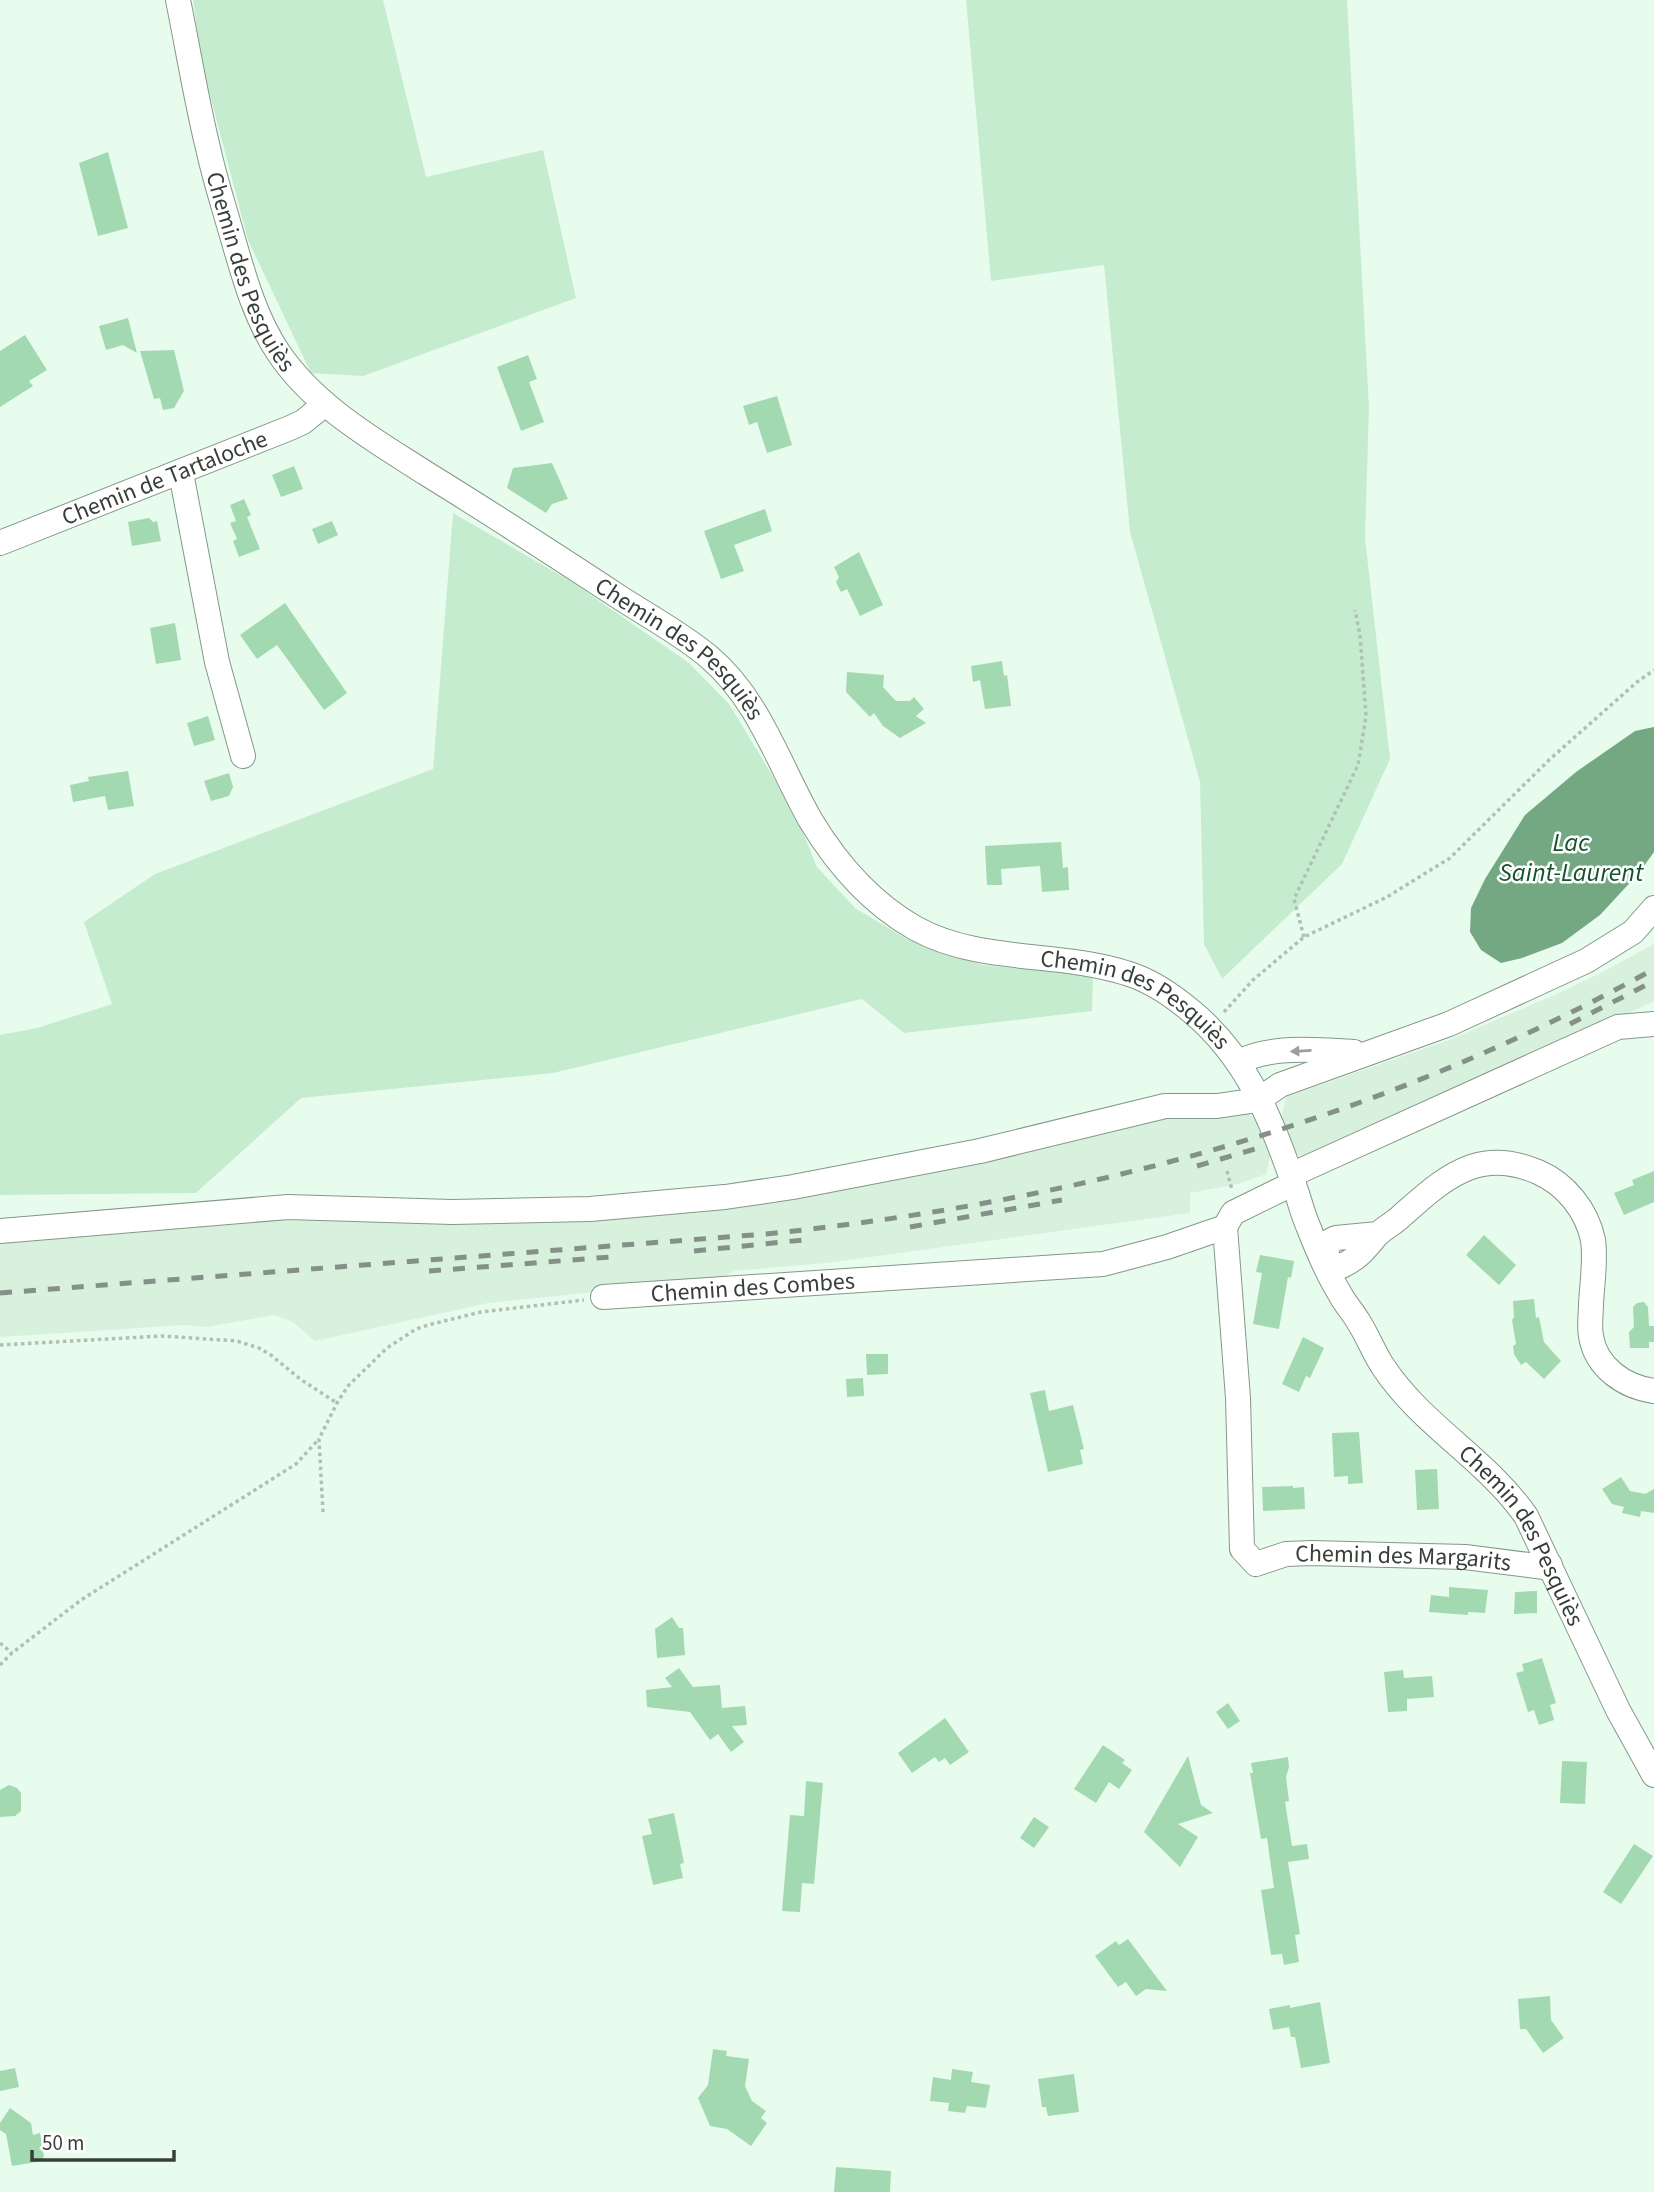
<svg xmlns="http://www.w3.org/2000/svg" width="1654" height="2192" viewBox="0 0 1654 2192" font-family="'Source Sans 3',sans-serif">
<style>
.built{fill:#d7f1dd}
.green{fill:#c6ecd0}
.water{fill:#73a882}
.building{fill:#a2d9b1}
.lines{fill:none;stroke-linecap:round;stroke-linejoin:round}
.minor-casing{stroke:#859789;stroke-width:26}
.path{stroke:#b0c0b4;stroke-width:3.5;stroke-dasharray:3.5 3.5;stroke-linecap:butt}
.minor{stroke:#fff;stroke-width:24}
.rail{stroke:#859188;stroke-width:5;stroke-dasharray:12 12;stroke-linecap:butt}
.oneway{fill:#9c9f9c}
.labels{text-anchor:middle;stroke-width:5;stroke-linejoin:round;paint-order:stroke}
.street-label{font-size:24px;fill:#383f39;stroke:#fff}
.water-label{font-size:26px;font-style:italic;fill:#14522e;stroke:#fff}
</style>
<rect width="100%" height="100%" fill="#e8fced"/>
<path class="built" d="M1654 944V1001L1586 1034 1304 1160 1290 1147 1281 1120 1286 1097 1449 1040 1550 997 1601 973Z
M1244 1110 1262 1126 1271 1153 1266 1174 1238 1184 1190 1193V1213L827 1263 734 1271 721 1279 488 1303 315 1341 293 1322 275 1315 206 1327 184 1325 0 1337V1235L262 1218H538L1164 1114Z"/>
<path class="green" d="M193 0H383L426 177 543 150 576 298 363 376 311 373 248 240 201 61Z
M966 0H1347L1369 407 1365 538 1390 759 1342 864 1222 979 1204 944 1200 782 1130 532 1104 265 991 281Z
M453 513 572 582 689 663 729 704 795 813 817 867 855 908 907 939 982 965 1093 976 1092 1011 904 1033 862 999 553 1073 301 1098 196 1193 0 1195V1035L37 1028 112 1004 84 922 155 874 433 769Z"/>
<path class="water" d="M1654 727V852L1638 874 1600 915 1562 943 1522 958 1501 963 1481 950 1470 932 1471 908 1485 879 1525 815 1576 772 1635 731Z"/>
<path class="building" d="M108 152 128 228 98 236 79 163Z
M128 318 137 353 123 345 106 350 99 326Z
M25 335 47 370 29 381 33 386 0 407V351Z
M174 350 184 391 174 408 163 410 160 398 154 399 140 351Z
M528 355 537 379 529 382 544 422 521 431 497 367Z
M777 396 792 445 767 453 757 422 749 425 743 406Z
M552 463 568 499 552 504 546 513 507 488 513 468Z
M294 466 303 489 281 497 272 475Z
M244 499 251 515 247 517 260 549 239 557 233 541 237 539 230 523 236 521 230 505Z
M765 509 772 531 734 545 744 571 721 579 704 531Z
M149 518 153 522 157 521 161 541 132 546 128 522Z
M332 521 338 535 318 544 312 529Z
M859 552 883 605 860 616 847 589 841 592 836 582 839 577 834 567Z
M285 603 347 693 324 710 277 645 257 659 240 635Z
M175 623 181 660 156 664 150 628Z
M1002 661 1004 676 1007 675 1011 706 985 709 980 680 973 682 971 666Z
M847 672 884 675 883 687 896 701H910L914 697 924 709 916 716 926 723 900 738 883 726 874 713 870 717 846 692Z
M208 716 215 740 194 746 187 723Z
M128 771 134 806 108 810 105 796 73 802 70 785 89 781 88 777Z
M229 773 233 787 229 796 211 801 204 781Z
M1061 842 1063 868 1068 867 1069 890 1042 892 1040 866 1001 869 1002 885H987L985 846Z
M1654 1171V1202L1624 1215 1614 1193 1634 1185 1632 1180Z
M1484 1235 1516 1265 1499 1285 1466 1255Z
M1260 1255 1294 1261 1291 1278 1288 1277 1279 1329 1253 1324 1262 1273 1256 1272Z
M1534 1299 1536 1318 1539 1317 1544 1342 1561 1361 1544 1379 1526 1362 1521 1365 1514 1354 1513 1346 1516 1344 1512 1320 1514 1317 1513 1301Z
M1644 1302 1648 1307 1649 1326H1654V1342H1649V1348H1630L1629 1332 1634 1327 1633 1307 1637 1303Z
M1303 1337 1324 1348 1310 1378 1306 1376 1299 1392 1282 1384Z
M866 1354H888V1374L867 1375Z
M863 1378 864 1396 847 1397 846 1379Z
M1045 1390 1049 1411 1073 1405 1084 1449 1080 1450 1083 1464 1048 1472 1030 1393Z
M1359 1432 1363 1483 1348 1484V1476L1334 1477 1332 1433Z
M1437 1469 1439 1509 1417 1510 1415 1470Z
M1621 1477 1630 1491 1645 1494 1654 1489V1513L1641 1511 1640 1517 1622 1513 1624 1507 1612 1504 1602 1489Z
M1293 1486V1488L1304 1487 1305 1509 1263 1511 1262 1487Z
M1449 1587 1488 1590 1485 1613 1468 1612V1615L1429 1612 1431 1595 1449 1597Z
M1537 1591V1613L1514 1614 1515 1592Z
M672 1617 679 1628H683L685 1655 657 1658 655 1629Z
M1542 1658 1556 1703 1550 1705 1554 1720 1539 1725 1534 1710 1528 1712 1516 1673 1524 1671 1522 1664Z
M679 1668 693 1687 720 1685 722 1708 745 1706 747 1725 732 1726 744 1742 731 1752 718 1734 710 1740 690 1712 647 1707 646 1690 672 1687 665 1678Z
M1403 1670 1404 1678 1432 1676 1434 1697 1407 1699V1711L1388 1712 1384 1672Z
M1228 1703 1240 1721 1228 1729 1216 1712Z
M945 1718 969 1752 950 1765 945 1758 939 1762 935 1757 912 1773 898 1753Z
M1103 1745 1125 1760 1122 1763 1132 1770 1119 1789 1109 1782 1096 1803 1074 1789Z
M1188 1756 1201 1805 1213 1813 1178 1824 1198 1837 1180 1867 1144 1832Z
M1288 1757 1289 1767 1286 1777 1289 1801 1285 1802 1292 1846 1307 1844 1309 1859 1288 1862 1300 1934 1295 1935 1299 1962 1284 1965 1282 1954 1271 1955 1261 1890 1274 1888 1267 1838 1261 1839 1250 1773H1253L1251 1763Z
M1562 1761 1587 1762 1585 1804 1560 1803Z
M806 1781 823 1783 814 1884 802 1883 800 1912 782 1911 790 1815 804 1816Z
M9 1785 17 1788 21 1793V1811L15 1816 0 1817V1790Z
M674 1813 684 1863 680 1864 683 1878 653 1885 642 1836 652 1834 648 1819Z
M1034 1817 1049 1827 1034 1848 1020 1838Z
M1634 1844 1653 1856 1621 1904 1603 1892Z
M1128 1939 1167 1991 1146 1989 1136 1996 1126 1982 1118 1987 1095 1956 1116 1941 1119 1945Z
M1550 1996 1551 2020 1564 2038 1543 2053 1526 2029H1520L1518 1999Z
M1320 2002 1330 2063 1301 2068 1295 2037H1291L1289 2027 1273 2030 1269 2009 1290 2005V2008Z
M713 2049 727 2051 726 2056 749 2059 745 2086 752 2101 766 2111 761 2118 767 2123 751 2146 727 2129 710 2126 698 2098 708 2085Z
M15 2068 19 2087 0 2091V2071Z
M952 2069 973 2072 971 2082 990 2085 986 2108 967 2106 965 2113 948 2111 949 2103 930 2101 933 2077 951 2080Z
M1074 2074 1079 2112 1048 2116 1046 2107H1042L1038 2079Z
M10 2108 31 2123 33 2135 40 2133 44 2157 42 2158V2161L12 2166 6 2134 0 2130V2123Z
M836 2167 891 2171 890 2192H834Z"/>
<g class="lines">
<defs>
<g id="minor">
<path id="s1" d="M178 0C188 49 196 99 208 148 214 176 223 204 231 232 243 273 254 316 278 352 314 406 374 440 427 474 492 514 555 555 619 597 648 616 682 634 709 657 759 699 779 765 811 821 837 864 871 903 915 928 980 964 1058 951 1126 973 1150 980 1172 995 1191 1011 1246 1056 1272 1120 1294 1185 1299 1198 1302 1212 1308 1226 1317 1249 1327 1273 1340 1294 1345 1304 1353 1312 1358 1321 1368 1336 1374 1354 1384 1368 1422 1425 1487 1460 1526 1516L1618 1710 1654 1775"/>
<path d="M181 473 217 662 243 756"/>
<path id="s2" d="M0 543 290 428 303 422 325 404"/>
<path d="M1239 1062C1269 1045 1321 1050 1354 1052"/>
<path d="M1291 1175 1618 1027 1654 1024"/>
<path id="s3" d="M1225 1227 1238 1398 1242 1549 1256 1564 1286 1554 1312 1553 1465 1557 1544 1567 1550 1565"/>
<path d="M0 1231 288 1207 452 1212 590 1209 725 1197 793 1187 980 1151 1165 1106H1217L1251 1101 1261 1098 1280 1085 1449 1024 1586 961 1633 932 1654 908"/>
<path d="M1378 1234 1336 1238 1330 1241 1323 1261 1342 1266C1361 1256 1364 1250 1377 1235 1383 1229 1392 1224 1398 1219 1421 1199 1443 1177 1471 1167 1494 1159 1517 1163 1538 1172 1566 1184 1587 1211 1593 1240 1596 1260 1592 1284 1591 1304 1591 1314 1589 1326 1591 1336 1596 1368 1625 1387 1654 1391"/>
<path id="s4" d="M603 1297 1103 1264 1167 1247 1225 1227 1233 1213 1294 1183"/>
</g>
</defs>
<use href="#minor" class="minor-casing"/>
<path class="path" d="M1304 937 1294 899 1358 765 1366 716 1360 635 1355 610
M1224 1012 1253 980 1304 937 1387 897 1450 858 1549 760 1637 682 1654 670
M1227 1171 1232 1190
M0 1345 162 1336 237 1341 259 1348 271 1355 300 1379 337 1403
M323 1512 319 1439 337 1403 348 1386 387 1348 416 1329 428 1325 481 1312 584 1300
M0 1643 12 1653
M0 1665 12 1653 81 1600 296 1464 319 1439"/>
<use href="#minor" class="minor"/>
<path class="rail" d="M1570 1024 1654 981
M1197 1166 1255 1149
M910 1227 1062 1200
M694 1251 813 1239
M429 1271 611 1257
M0 1293 766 1234C1079 1202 1377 1122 1654 969"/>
</g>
<defs><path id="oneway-solid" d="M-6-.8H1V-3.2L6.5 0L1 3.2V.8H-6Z" transform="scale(1.75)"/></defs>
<use class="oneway" href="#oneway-solid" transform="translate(1301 1051) rotate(177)"/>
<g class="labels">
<g class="street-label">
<text dy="8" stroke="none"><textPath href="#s1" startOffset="282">Chemin des Pesquiès</textPath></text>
<text dy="8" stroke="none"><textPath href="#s2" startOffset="177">Chemin de Tartaloche</textPath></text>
<text dy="8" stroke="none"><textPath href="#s1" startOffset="870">Chemin des Pesquiès</textPath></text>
<text dy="8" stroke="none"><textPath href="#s1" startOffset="1479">Chemin des Pesquiès</textPath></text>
<text dy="8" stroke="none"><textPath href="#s4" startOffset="150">Chemin des Combes</textPath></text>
<text dy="8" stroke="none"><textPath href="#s1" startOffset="2165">Chemin des Pesquiès</textPath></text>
<text dy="8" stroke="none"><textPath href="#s3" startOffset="492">Chemin des Margarits</textPath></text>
</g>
<g class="water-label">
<text x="1571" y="851">Lac<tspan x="1571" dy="30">Saint-Laurent</tspan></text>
</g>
</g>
<path d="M32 2150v10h142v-10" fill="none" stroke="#383f39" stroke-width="3.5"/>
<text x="42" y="2150" font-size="21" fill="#383f39" stroke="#ffffff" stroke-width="5" paint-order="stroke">50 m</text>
</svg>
